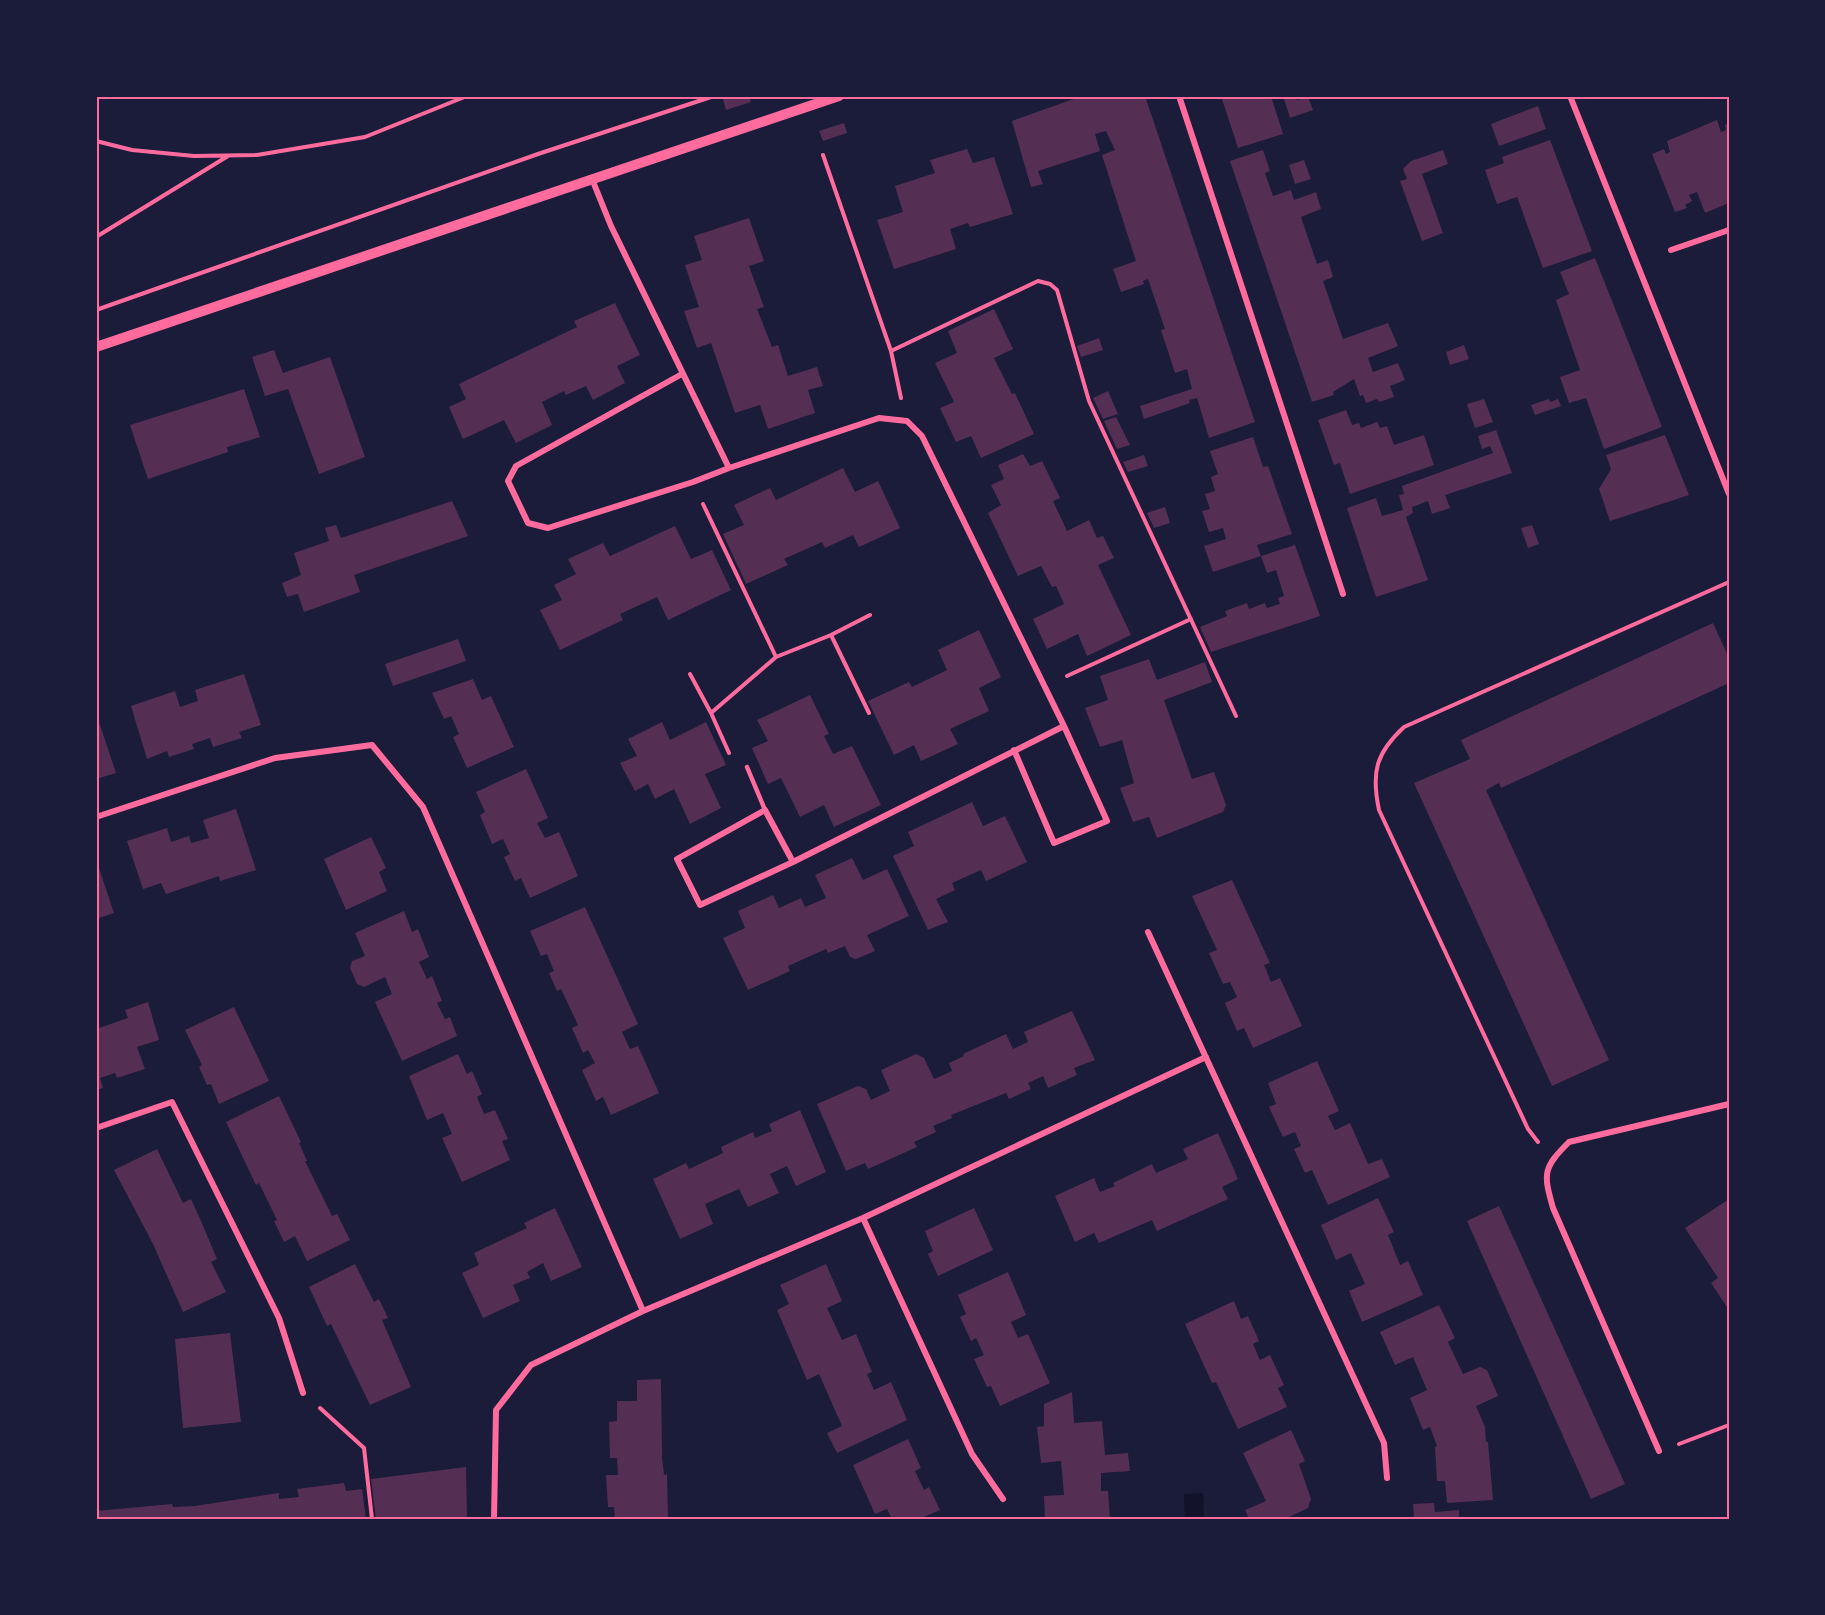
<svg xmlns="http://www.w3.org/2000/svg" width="1825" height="1615" viewBox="0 0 1825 1615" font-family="Ubuntu,sans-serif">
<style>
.water{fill:#12122b}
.building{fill:#542f53}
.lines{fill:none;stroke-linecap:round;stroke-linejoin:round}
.path{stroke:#ff6b9d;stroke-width:4}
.service{stroke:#ff6b9d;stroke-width:4.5}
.minor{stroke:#ff6b9d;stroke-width:6}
.tertiary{stroke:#ff6b9d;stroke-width:10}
.neatline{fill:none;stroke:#ff6b9d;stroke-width:2}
</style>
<rect width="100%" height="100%" fill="#1b1b3a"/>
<path class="water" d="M1203 1493 1204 1519H1185L1184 1494Z"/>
<path class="building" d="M734 96H749L751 102 726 110 723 99Z
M1082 96H1145L1255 422 1209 438 1197 398 1189 400 1190 403 1144 419 1140 406 1192 389 1187 369 1175 373 1161 330 1165 329 1148 279 1143 281 1144 284 1121 292 1113 269 1136 261 1102 155 1115 150 1106 131 1095 134 1100 151 1038 171 1043 184 1031 187 1012 121Z
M1221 96H1271L1283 134 1238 148Z
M1283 96H1296L1297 100 1308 97 1313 110 1290 118Z
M1538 106 1546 129 1499 146 1491 124Z
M1717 120 1721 132 1726 130 1725 125 1729 123V203L1705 213 1697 192 1689 195 1692 201 1685 205 1687 208 1675 212 1652 154 1664 149 1666 154 1670 152 1667 141Z
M844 123 847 133 823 141 819 131Z
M1550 140 1592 251 1543 268 1517 197 1497 204 1485 170 1504 163 1502 157Z
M967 149 973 163 994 157 1013 214 970 227 968 223 950 229 956 249 894 269 877 220 903 212 895 186 935 173 930 160Z
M1263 150 1270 171 1265 173 1273 196 1291 190 1294 200 1316 192 1321 209 1301 217 1317 264 1328 260 1333 277 1323 281 1343 339 1388 323 1398 346 1368 358 1373 372 1398 363 1405 380 1390 386 1394 397 1379 402 1377 399 1366 403 1363 395 1360 396 1354 379 1333 392 1334 395 1312 402 1230 161Z
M1443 150 1448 164 1422 174 1443 233 1422 241 1400 181 1407 179 1403 169 1411 161Z
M1304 160 1311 179 1295 184 1289 165Z
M749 218 764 261 749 266 764 307 757 309 772 347 778 345 788 376 817 367 823 386 808 390 815 413 768 429 760 405 735 413 711 343 697 348 684 311 699 307 685 265 702 260 694 236Z
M1595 258 1662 427 1604 449 1586 398 1569 403 1560 377 1580 370 1556 300 1569 294 1560 272Z
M615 303 640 355 617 366 625 383 593 400 586 386 566 395 564 391 542 402 552 425 516 443 504 420 463 439 449 407 466 399 459 384 577 327 574 321Z
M994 309 1013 349 994 358 1012 394 1015 393 1034 434 981 458 971 436 956 442 940 408 954 402 935 363 957 353 948 331Z
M1099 338 1103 350 1081 357 1077 346Z
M1464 345 1469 359 1450 365 1446 352Z
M274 350 283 373 330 357 365 457 319 474 288 389 265 396 252 357Z
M244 389 260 437 227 447 228 452 148 479 130 425Z
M1108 391 1118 414 1103 419 1093 398Z
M1484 399 1493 422 1475 428 1467 404Z
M1549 399 1550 402 1558 399 1561 406 1535 415 1531 405Z
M1346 410 1352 425 1359 423 1361 428 1377 422 1380 428 1387 426 1394 445 1424 435 1434 465 1350 494 1340 463 1334 465 1318 420Z
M1116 417 1130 445 1117 449 1104 421Z
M1496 430 1512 473 1445 495 1450 508 1432 514 1428 501 1412 507 1413 513 1406 517 1428 580 1376 597 1347 508 1376 498 1382 516 1403 510 1399 495 1404 494 1402 486 1493 453 1490 446 1482 449 1478 436Z
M1665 435 1689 495 1610 521 1599 489 1611 469 1606 455Z
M1253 437 1263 467 1268 466 1292 534 1257 545 1261 556 1213 572 1204 546 1226 539 1223 528 1209 532 1202 511 1210 509 1205 494 1215 491 1211 477 1218 474 1210 451Z
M1023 454 1030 466 1042 461 1060 498 1053 501 1067 531 1089 520 1097 538 1103 536 1114 558 1098 565 1131 635 1087 656 1078 634 1047 649 1033 619 1064 604 1056 586 1052 587 1041 566 1018 576 988 513 1001 505 991 485 1004 479 998 465Z
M1144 455 1148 466 1128 472 1123 462Z
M843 468 855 492 878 481 900 528 859 547 853 535 825 548 822 542 784 559 788 565 746 584 723 534 744 525 734 505 770 488 776 500Z
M452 501 468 536 354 575 360 592 304 612 298 594 287 597 282 583 301 575 294 553 329 541 325 528 336 525 341 538Z
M1165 507 1170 523 1154 528 1147 513Z
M1532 525 1539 544 1528 548 1521 528Z
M675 526 691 559 712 550 731 590 668 620 657 597 620 614 623 620 560 650 540 610 562 600 554 585 576 574 568 559 603 543 610 556Z
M1295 545 1320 616 1211 652 1200 627 1227 616 1225 611 1247 603 1249 609 1265 603 1267 608 1280 604 1278 598 1284 596 1276 570 1267 573 1261 556Z
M1713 623 1729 658V683L1501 788 1499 783 1486 790 1609 1060 1552 1086 1414 783 1470 759 1461 740Z
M979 630 1001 677 979 688 989 711 950 729 958 744 921 761 914 745 894 755 868 701 909 682 912 687 947 670 938 650Z
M458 639 466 661 393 686 385 664Z
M1149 659 1157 680 1205 662 1212 682 1164 700 1192 779 1214 772 1226 805 1223 812 1157 838 1149 817 1133 822 1120 788 1134 783 1122 740 1100 747 1085 708 1108 700 1100 676Z
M244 674 261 725 239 732 242 738 229 742 213 747 210 738 192 744 194 749 169 757 167 751 147 759 131 706 175 691 180 707 198 701 195 690Z
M473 679 482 700 491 696 514 747 467 768 453 737 459 734 451 716 444 719 432 693Z
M810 695 829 734 824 736 833 754 852 746 881 805 834 827 824 805 800 817 781 778 768 784 752 748 768 741 757 720Z
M99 722 116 773 96 779V723Z
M662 722 670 740 706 722 726 765 705 774 721 808 690 824 674 789 655 799 648 784 635 791 620 763 637 756 628 739Z
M526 769 548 818 537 823 545 838 559 832 578 876 530 898 521 878 515 881 504 857 510 854 503 839 492 844 480 815 485 812 476 792Z
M972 802 983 826 1005 816 1027 862 986 881 981 870 952 883 955 890 936 899 948 922 928 930 893 856 914 846 908 832Z
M236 809 256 870 220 881 219 876 166 894 161 883 143 889 127 841 167 828 171 842 189 836 191 843 209 838 203 820Z
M371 837 386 868 379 872 387 891 346 910 324 859Z
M852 858 863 880 887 869 909 916 867 935 875 951 856 959 850 957 845 946 828 953 826 949 788 966 790 971 748 990 723 938 745 928 738 911 773 895 779 908 801 898 805 907 826 898 815 875Z
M99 868 114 913 96 919V869Z
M1232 880 1270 963 1264 965 1271 982 1280 978 1302 1026 1253 1048 1244 1028 1237 1031 1225 1003 1237 997 1230 982 1223 984 1209 953 1217 950 1192 896Z
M585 907 638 1024 622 1032 630 1049 638 1046 659 1093 611 1115 603 1097 596 1101 582 1070 595 1063 588 1050 583 1053 572 1028 578 1025 561 989 557 991 549 973 554 971 547 954 541 956 530 931Z
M404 911 412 932 418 929 429 957 419 962 427 979 432 976 442 1001 437 1003 445 1019 450 1017 457 1036 402 1061 375 1002 392 994 385 977 364 987 357 984 350 968 352 961 365 956 355 933Z
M148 1002 159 1040 137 1047 145 1069 117 1078 115 1073 100 1078 103 1088 96 1090V1029L128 1018 125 1010Z
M234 1007 269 1081 219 1104 211 1084 207 1085 199 1067 202 1065 185 1030Z
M1072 1011 1095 1060 1074 1068 1077 1075 1048 1088 1043 1076 1028 1083 1031 1089 1009 1099 1006 1093 951 1115 952 1118 933 1126 936 1132 914 1142 917 1147 868 1169 865 1163 846 1171 817 1104 858 1086 866 1089 871 1100 890 1091 881 1070 916 1054 924 1058 934 1079 952 1071 949 1063 964 1056 963 1054 1006 1034 1013 1049 1028 1042 1024 1032Z
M458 1054 467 1074 472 1071 482 1094 477 1097 484 1114 495 1110 508 1139 502 1141 510 1160 462 1182 442 1138 452 1134 443 1113 427 1120 409 1076Z
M1317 1061 1339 1111 1328 1116 1335 1130 1350 1123 1368 1164 1382 1159 1390 1177 1328 1205 1312 1170 1305 1173 1294 1149 1301 1146 1295 1132 1283 1137 1269 1107 1276 1104 1268 1083Z
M279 1096 301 1142 299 1143 307 1161H305L332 1216 337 1214 350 1240 307 1261 295 1236 284 1242 274 1221 277 1220 259 1183 256 1185 226 1122Z
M800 1110 826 1172 796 1186 787 1166 770 1174 779 1193 748 1207 739 1189 705 1204 713 1224 680 1239 653 1179 686 1163 689 1169 723 1153 721 1147 753 1132 755 1138 772 1131 769 1124Z
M1218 1133 1238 1179 1222 1187 1228 1199 1157 1231 1152 1220 1099 1243 1094 1233 1075 1242 1055 1196 1094 1178 1100 1192 1115 1186 1113 1183 1152 1164 1156 1173 1188 1159 1183 1149Z
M157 1149 183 1203 191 1199 201 1221 217 1259 211 1262 226 1292 183 1312 153 1244 114 1170Z
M1378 1198 1394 1232 1388 1235 1400 1265 1408 1261 1423 1295 1362 1322 1349 1291 1365 1284 1351 1253 1336 1260 1321 1225Z
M1729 1199V1310L1711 1283 1718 1278 1685 1228Z
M1499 1206 1625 1484 1591 1499 1467 1221Z
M555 1208 582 1267 551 1281 543 1263 527 1272 530 1278 513 1285 520 1301 483 1318 462 1273 479 1265 474 1253 527 1228 524 1223Z
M974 1208 993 1250 938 1276 928 1254 933 1251 925 1231Z
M355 1264 374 1302 379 1299 388 1318 382 1320 411 1387 370 1405 331 1324 327 1326 309 1287Z
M826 1264 842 1301 827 1308 842 1340 856 1334 872 1372 867 1374 874 1390 891 1382 907 1420 837 1453 827 1433 842 1426 819 1374 807 1380 777 1310 789 1304 780 1285Z
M1008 1272 1026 1315 1011 1322 1018 1338 1028 1334 1050 1383 1000 1406 991 1386 987 1387 974 1359 984 1355 976 1338 971 1341 960 1317 966 1314 958 1295Z
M1234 1301 1241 1319 1248 1316 1259 1341 1253 1344 1260 1360 1270 1355 1284 1385 1278 1388 1287 1407 1238 1429 1216 1382 1212 1383 1185 1324Z
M1439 1305 1455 1338 1448 1342 1463 1374 1480 1367 1487 1370 1498 1396 1476 1406 1485 1427 1486 1442H1488L1493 1500 1447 1503 1445 1481H1437L1435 1447 1437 1446 1430 1427 1423 1430 1410 1398 1427 1390 1413 1357 1395 1365 1380 1332Z
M230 1333 241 1422 183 1428 175 1339Z
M661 1379 662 1457 664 1475 667 1474 668 1519H615L614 1507H608L606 1475H618L617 1458H610L609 1422 617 1421V1401H637V1380Z
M1072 1392 1074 1423 1102 1421 1105 1455 1128 1453 1130 1471 1101 1473V1491H1108L1110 1519H1045L1044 1496 1064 1495 1061 1461 1041 1463 1037 1427 1044 1426V1404Z
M1291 1430 1305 1461 1299 1464 1311 1499 1308 1508 1285 1519H1249L1245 1510 1266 1501 1243 1453Z
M908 1439 921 1468 915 1471 924 1490 929 1487 940 1510 919 1519H892L887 1509 875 1514 853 1465Z
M466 1467 467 1518 376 1519 371 1479Z
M344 1483 346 1491 362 1489 366 1519H96V1511L172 1504 173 1507 195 1506 279 1493V1499L299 1497 297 1489Z
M1434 1503 1435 1512 1459 1510V1519H1414L1413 1504Z"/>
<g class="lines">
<path class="path" d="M96 141 132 150 194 156 257 155 365 137 467 96
M823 155 891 351
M96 237 228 156
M96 310 538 154 714 96
M901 398 891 351 1038 281 1050 284 1057 290 1089 401 1236 716
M703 504 776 657 831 635 870 615
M831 635 869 713
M690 674 711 713 776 657
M1067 676 1191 619
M711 713 729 753
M1538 1142 1528 1129 1379 810C1371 772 1376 753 1404 727L1729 582
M320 1408 364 1448 372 1519
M1679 1444 1729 1425"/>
<path class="service" d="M747 767 765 810"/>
<path class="minor" d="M1179 96 1343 594
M1570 96 1729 494
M592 179 611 226 729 468 879 418 907 421 922 436 1064 726 793 862 700 905 677 859 765 810 793 862
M1671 250 1729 230
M682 374 516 466 508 481 528 523 548 528 693 482 729 468
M1014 750 1054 843 1107 821 1064 726
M96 817 275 758 372 745 423 807 643 1311
M1148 932 1384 1443 1387 1478
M96 1128 172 1102 279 1318 303 1393
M863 1218 972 1454 1003 1499
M1659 1451 1553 1208C1543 1173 1543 1168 1569 1142L1729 1104
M494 1519 496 1410 531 1365 643 1311 863 1218 1206 1057"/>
<path class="tertiary" d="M96 347 839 96"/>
</g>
<rect width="1825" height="1615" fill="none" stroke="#1b1b3a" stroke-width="195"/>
<rect x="98" y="98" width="1630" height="1420" class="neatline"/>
</svg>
